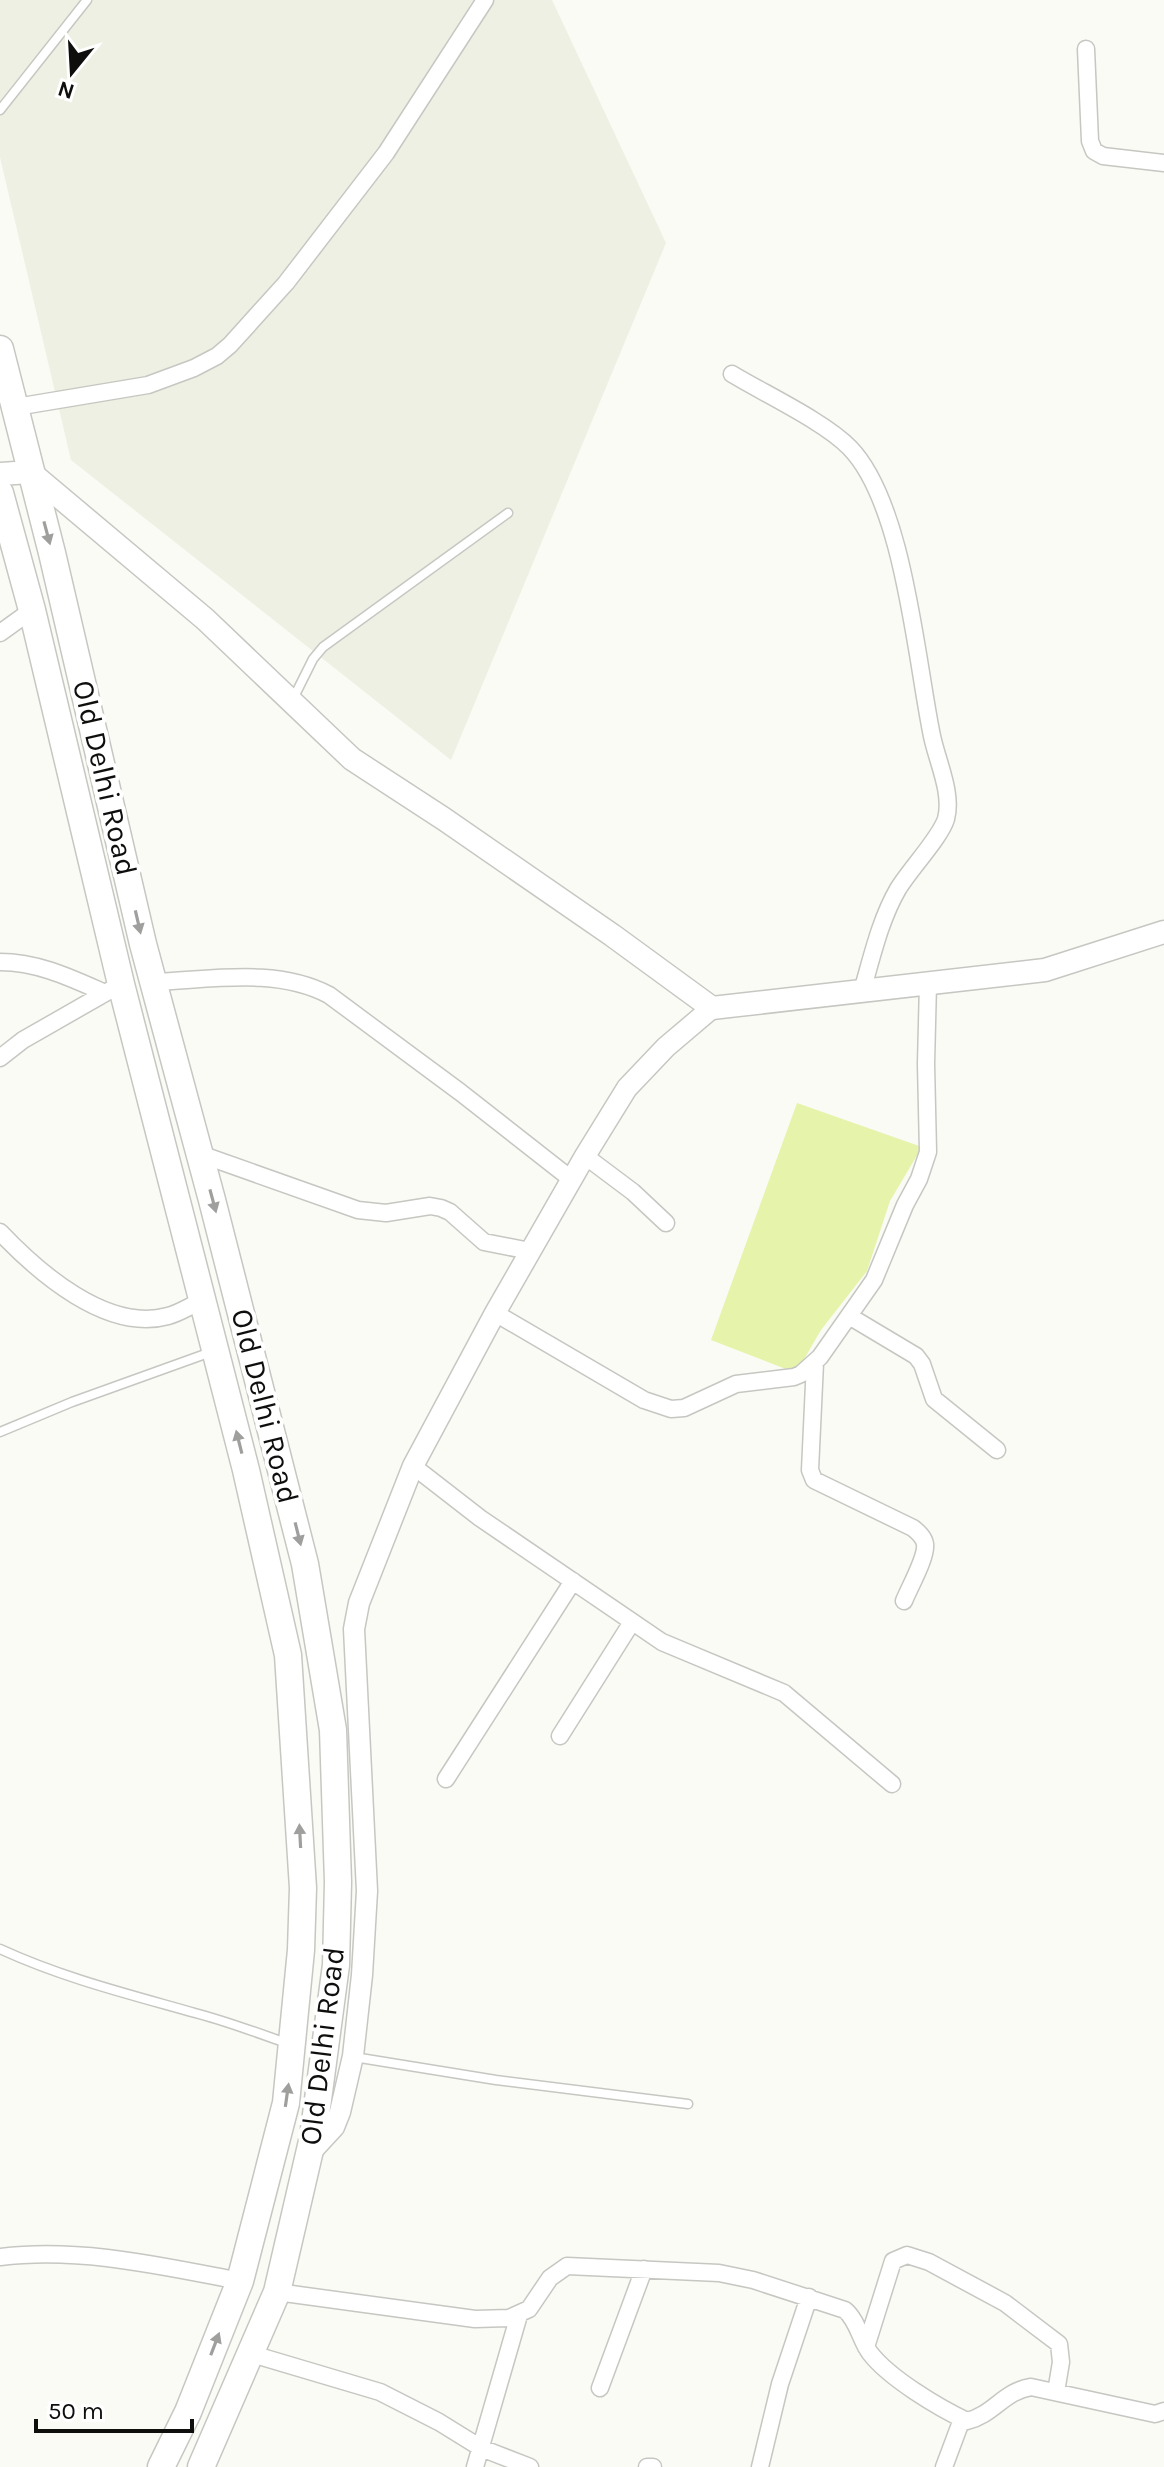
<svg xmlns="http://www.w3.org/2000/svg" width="1164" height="2467" viewBox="0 0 1164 2467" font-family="Karla,sans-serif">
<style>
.built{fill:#edf0e2}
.pitch{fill:#e6f3aa}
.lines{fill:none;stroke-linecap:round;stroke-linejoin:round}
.service-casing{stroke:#c6c7c2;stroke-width:11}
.minor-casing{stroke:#c6c7c2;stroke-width:19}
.tertiary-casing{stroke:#c6c7c2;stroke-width:23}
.secondary-casing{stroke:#c6c7c2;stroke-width:25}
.primary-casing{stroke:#c6c7c2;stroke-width:29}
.service{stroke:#fff;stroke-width:8}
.minor{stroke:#fff;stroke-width:16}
.tertiary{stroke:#fff;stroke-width:20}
.secondary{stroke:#fff;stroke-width:22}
.primary{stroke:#fff;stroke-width:26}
.oneway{fill:#9f9f9e}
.labels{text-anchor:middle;stroke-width:8;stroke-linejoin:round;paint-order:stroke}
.street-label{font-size:30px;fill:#0e0e0d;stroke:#fff}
</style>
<rect width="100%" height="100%" fill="#fafbf5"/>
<path class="built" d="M0 0H552L666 243 451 760 71 460 0 157Z"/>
<path class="pitch" d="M797 1103 922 1147 890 1201 867 1271 821 1330 796 1373 711 1340Z"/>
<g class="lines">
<defs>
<path id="service" d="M0 110 87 0
M292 701 313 659 323 647 508 513
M0 1432 72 1402 211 1352
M0 1949C63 1978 128 1994 195 2013 226 2021 258 2033 289 2044
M354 2057 496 2080 688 2104"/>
<path id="minor" d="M1086 49 1090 141 1094 151 1103 156 1164 163
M732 374C765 394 825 422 850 448 904 504 916 659 932 736 937 761 953 793 946 819 940 838 910 869 898 889 880 920 872 957 862 991
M16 407 148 385 194 368 217 356 230 345 286 283 386 153 485 0
M0 633 32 610
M0 962C38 962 71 978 105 993
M154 982C211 980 276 967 329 995L460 1092 571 1179
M0 1058 23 1040 121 984
M200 1154 358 1210 386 1213 430 1206 441 1208 450 1212 484 1242 530 1251
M585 1156 633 1192 666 1223
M0 1232C38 1272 107 1333 168 1316 180 1313 191 1305 202 1301
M495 1313 644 1400 671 1409 684 1408 736 1384 794 1377 801 1374 820 1357 874 1280 905 1205 919 1179 928 1152 926 1064 928 983
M849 1316 916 1356 922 1364 934 1399 997 1450
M815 1363 810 1470 814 1480 913 1528C918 1532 924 1537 925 1544 927 1557 909 1588 904 1601
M413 1466 480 1518 662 1642 784 1693 892 1784
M560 1736 632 1622
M446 1779 573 1581
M0 2257C80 2247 161 2266 240 2281
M277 2292 475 2319 509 2318 529 2309 550 2278 567 2266 719 2273 753 2280 845 2310C858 2321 860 2340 870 2353 889 2378 939 2408 967 2421 993 2415 1004 2391 1031 2387L1155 2414 1164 2411
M866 2347 893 2261 907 2255 929 2262 1005 2303 1059 2344 1061 2362 1056 2392
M252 2354 380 2392 439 2422 481 2448 530 2467
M600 2388 644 2269
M475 2467 519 2315
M647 2467H653
M760 2467 780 2384 809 2297
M944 2467 962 2419"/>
<path id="tertiary" d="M309 2154 334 2127 340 2112 353 2056 362 1975 367 1891 354 1629 359 1603 413 1466 495 1313 585 1156 627 1088 666 1047 712 1008"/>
<path id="secondary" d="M0 474 30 472 205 619 352 759 444 819 612 935 712 1008 1045 970 1164 932"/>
<path id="primary" d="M0 349 52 553 143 944 212 1200 305 1564 333 1730 338 1882 336 1965 313 2137 277 2292 201 2467
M0 493 32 610 121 984 246 1470 288 1655 303 1888 301 1950 286 2103 240 2281 188 2412 161 2467"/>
</defs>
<use href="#service" class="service-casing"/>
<use href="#minor" class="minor-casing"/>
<use href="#tertiary" class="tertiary-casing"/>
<use href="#secondary" class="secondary-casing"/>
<use href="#primary" class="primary-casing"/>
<use href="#service" class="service"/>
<use href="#minor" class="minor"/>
<use href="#tertiary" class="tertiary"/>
<use href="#secondary" class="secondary"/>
<use href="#primary" class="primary"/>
</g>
<defs><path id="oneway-solid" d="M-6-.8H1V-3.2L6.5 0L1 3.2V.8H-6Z" transform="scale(2)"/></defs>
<g class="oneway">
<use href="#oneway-solid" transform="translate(47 533) rotate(75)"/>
<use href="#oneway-solid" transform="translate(138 922) rotate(77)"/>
<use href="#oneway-solid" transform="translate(213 1201) rotate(75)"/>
<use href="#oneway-solid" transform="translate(239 1442) rotate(-104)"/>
<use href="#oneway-solid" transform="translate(298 1534) rotate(76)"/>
<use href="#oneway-solid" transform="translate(300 1836) rotate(-93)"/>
<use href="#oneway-solid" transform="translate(287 2095) rotate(-82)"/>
<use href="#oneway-solid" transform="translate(215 2344) rotate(-69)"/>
</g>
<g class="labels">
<g class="street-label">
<text transform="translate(105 778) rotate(77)" y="10">Old Delhi Road</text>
<text transform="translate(265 1406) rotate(76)" y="10">Old Delhi Road</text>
<text transform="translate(322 2046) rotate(-83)" y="10">Old Delhi Road</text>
</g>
</g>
<g transform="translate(72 72) rotate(198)" stroke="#ffffff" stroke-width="6" paint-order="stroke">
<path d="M0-6L14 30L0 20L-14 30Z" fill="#0e0e0d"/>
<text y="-12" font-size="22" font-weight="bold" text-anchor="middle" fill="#0e0e0d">N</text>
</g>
<path d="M36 2419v12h156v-12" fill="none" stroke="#0e0e0d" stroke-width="4"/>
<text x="48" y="2419" font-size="24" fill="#0e0e0d" stroke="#ffffff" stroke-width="6" paint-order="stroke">50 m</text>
</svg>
